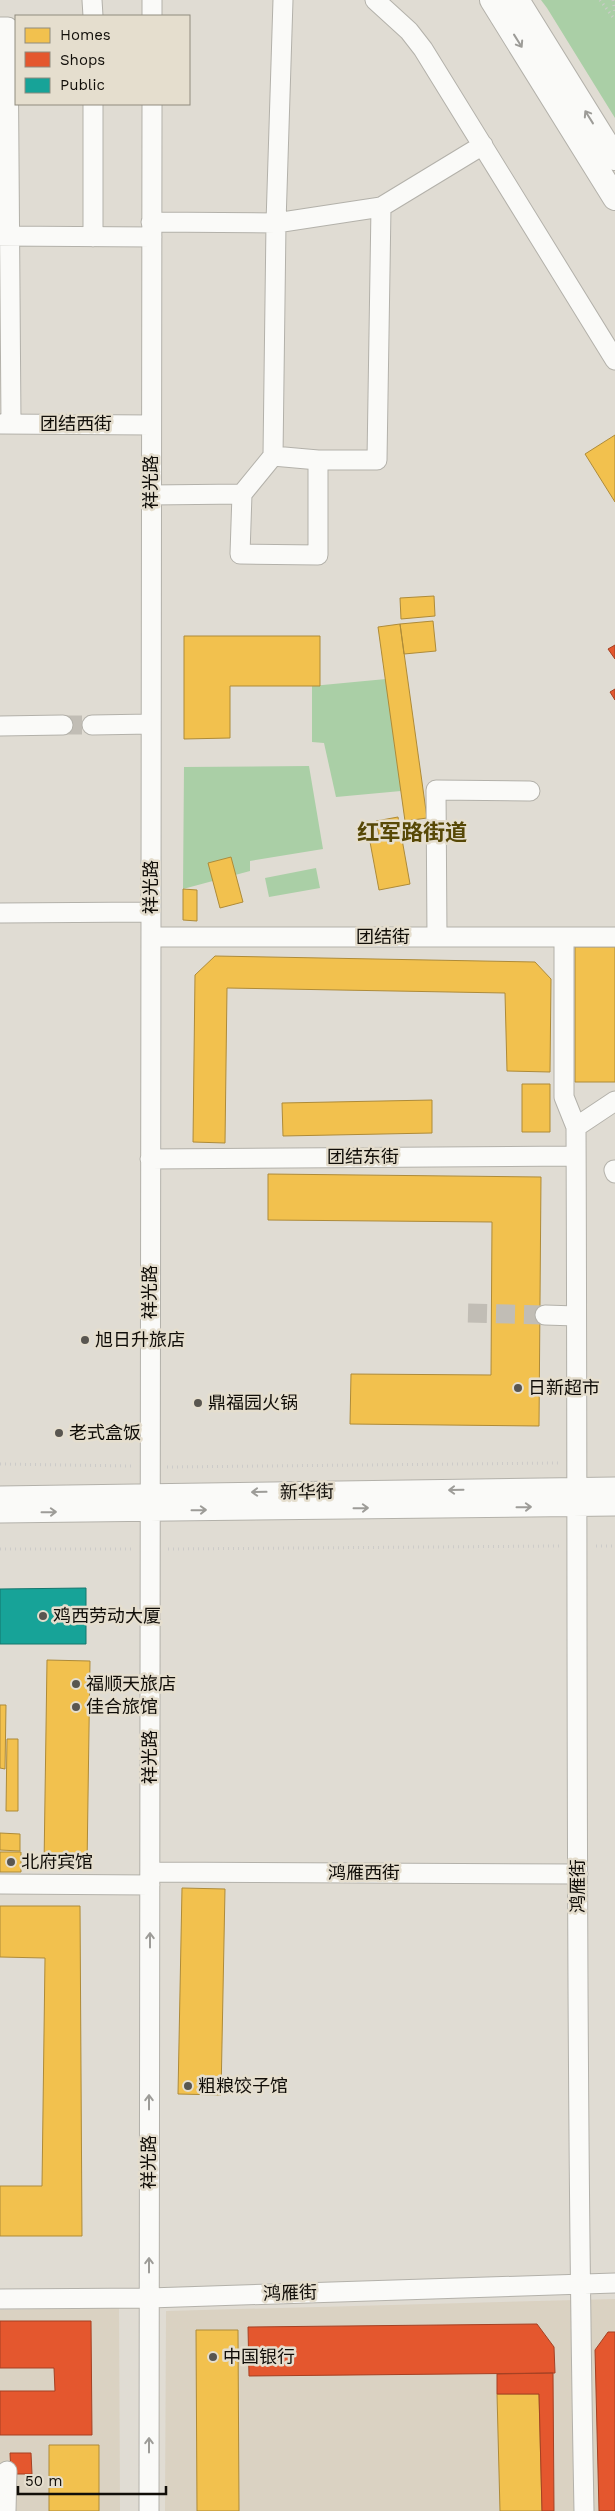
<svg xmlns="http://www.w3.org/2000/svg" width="615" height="2511" viewBox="0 0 615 2511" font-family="'Work Sans','Noto Sans SC',sans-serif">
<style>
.built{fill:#dad2c2}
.green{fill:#aacfa6}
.homes{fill:#f2c14e;stroke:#ae8b39}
.shops{fill:#e4572e;stroke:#a54123}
.public{fill:#17a398;stroke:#15766d}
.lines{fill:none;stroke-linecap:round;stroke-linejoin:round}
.minor-tunnel{stroke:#c1bdb5;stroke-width:19;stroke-dasharray:19 9;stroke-linecap:butt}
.minor-casing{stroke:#b3b1aa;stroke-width:21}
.major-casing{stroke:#b3b1aa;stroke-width:26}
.path{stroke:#cccbc9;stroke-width:3;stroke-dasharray:1 4;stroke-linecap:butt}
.minor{stroke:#fafaf8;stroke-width:19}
.major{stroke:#fafaf8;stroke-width:24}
.oneway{stroke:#9d9c98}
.poi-dot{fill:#595650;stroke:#e5dece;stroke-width:2}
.labels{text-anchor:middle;stroke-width:5;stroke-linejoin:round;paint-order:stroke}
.street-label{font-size:18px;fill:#110e09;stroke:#e5dece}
.poi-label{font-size:18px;fill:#110e09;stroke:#e5dece;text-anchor:start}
.district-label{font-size:22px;font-weight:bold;fill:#574806;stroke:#e5dece}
</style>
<rect width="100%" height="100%" fill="#e0dcd3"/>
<path class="built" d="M615 2299V2511H165L166 2311Z
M119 2307 120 2511H0V2310Z"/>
<path class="green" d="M541 0H615V118L547 8Z
M386 679 401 791 336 797 324 743 312 742V686Z
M309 766 323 849 250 861V871L183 889 184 767Z
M316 868 320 888 269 897 265 878Z"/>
<path class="homes" d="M615 435V502L585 454Z
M434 596 435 616 401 619 400 598Z
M433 621 436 651 404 654 400 624Z
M400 624 427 818 405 821 378 627Z
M184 636H320V686H230V738L184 739Z
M398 817 410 884 379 890 370 842 380 840 376 821Z
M231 857 243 902 220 908 208 863Z
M183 889 197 890V921L183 920Z
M575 947H615V1082H575Z
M215 956 535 962 551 979 550 1072 507 1071 505 993 227 988 225 1143 193 1142 195 975Z
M522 1084H550V1132H522Z
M432 1100V1133L283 1136 282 1103Z
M268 1174 541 1177 539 1426 350 1424 351 1374 491 1375 492 1222 268 1220Z
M47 1660 90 1661 87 1866H44Z
M0 1705H6L5 1769 0 1768Z
M7 1739H18V1811H6Z
M0 1833 20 1834V1851L0 1850Z
M0 1852H21V1872H0Z
M182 1888 225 1889 221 2095 178 2094Z
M0 1906H80L82 2236H0V2186H42L45 1958 0 1957Z
M196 2330H238L239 2511H197Z
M497 2394H539L542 2511H500Z
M49 2445H99V2511H49Z"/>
<path class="shops" d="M615 645V659L608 649Z
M615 689V700L610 692Z
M0 2321H91L92 2435H0V2391H55L54 2368H0Z
M537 2324 554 2347 555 2373 249 2376 248 2327Z
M608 2332H615V2511H599L595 2350Z
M553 2373 554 2511H542L539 2394H497V2374Z
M10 2453H31L32 2474H11Z"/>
<path class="public" d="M86 1588V1644H0V1589Z"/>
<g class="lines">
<path class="minor-tunnel" d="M63 725H92
M468 1313 545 1315"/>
<defs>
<path id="minor" d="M92 0 93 16
M375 0 409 31 423 49 615 360
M152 16V0
M0 27H8L11 424
M93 104V237
M151 222 276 223 283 0
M0 236 152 237
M0 424 151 425
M273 456 318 460V555L240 554 242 494 273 456 276 223 381 207 483 145
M318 460H377L381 207
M151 495 242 494
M92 725 151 724
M0 726 63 725
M0 913 151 912
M151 937H615
M437 937 436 790 530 791
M564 937V1097L576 1127
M150 1159 576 1156
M614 1170 615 1173
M545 1315 576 1316
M0 1496 615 1487
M0 1513 615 1506
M150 1872 578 1874
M0 1884 150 1885
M0 2299 149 2298 615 2283
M6 2511 7 2471
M149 2511 152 104
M584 2511C575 2050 578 1588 576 1127L615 1101"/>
<path id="major" d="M492 0 615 198
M517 0 615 158"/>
</defs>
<use href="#minor" class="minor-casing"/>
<use href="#major" class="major-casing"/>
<path class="path" d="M600 0 615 20
M613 0 615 12
M0 1464 131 1466
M167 1467 559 1463
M596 1546H615
M0 1549H132
M168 1549 559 1546"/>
<use href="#minor" class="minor"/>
<use href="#major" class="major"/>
</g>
<defs><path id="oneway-shaft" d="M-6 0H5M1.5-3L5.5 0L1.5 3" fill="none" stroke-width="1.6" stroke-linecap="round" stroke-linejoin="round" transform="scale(1.25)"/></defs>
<g class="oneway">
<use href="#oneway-shaft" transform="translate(518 41) rotate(58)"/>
<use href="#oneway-shaft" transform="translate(589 117) rotate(-122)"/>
<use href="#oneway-shaft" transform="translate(456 1490) rotate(179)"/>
<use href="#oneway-shaft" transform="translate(259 1492) rotate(179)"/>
<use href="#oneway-shaft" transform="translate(524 1507) rotate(-1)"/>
<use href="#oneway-shaft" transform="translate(361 1508) rotate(-1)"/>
<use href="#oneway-shaft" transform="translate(199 1510) rotate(-1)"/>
<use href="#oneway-shaft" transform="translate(49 1512) rotate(-1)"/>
<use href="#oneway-shaft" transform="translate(150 1940) rotate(-90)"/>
<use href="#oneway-shaft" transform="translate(149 2102) rotate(-90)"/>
<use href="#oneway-shaft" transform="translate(149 2265) rotate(-90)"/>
<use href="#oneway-shaft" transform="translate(149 2445) rotate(-90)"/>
</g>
<g class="poi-dot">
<circle cx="85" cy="1340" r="5"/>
<circle cx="518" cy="1388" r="5"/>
<circle cx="198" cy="1403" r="5"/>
<circle cx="59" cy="1433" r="5"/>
<circle cx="43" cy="1616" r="5"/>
<circle cx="76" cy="1684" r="5"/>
<circle cx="76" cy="1707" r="5"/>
<circle cx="11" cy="1862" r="5"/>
<circle cx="188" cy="2086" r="5"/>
<circle cx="213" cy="2357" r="5"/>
</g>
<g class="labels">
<g class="street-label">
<text x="76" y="430">团结西街</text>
<text transform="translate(151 482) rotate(-90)" y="6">祥光路</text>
<text transform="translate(151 887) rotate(-90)" y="6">祥光路</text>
<text x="383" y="943">团结街</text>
<text x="363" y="1163">团结东街</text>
<text transform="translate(150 1292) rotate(-90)" y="6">祥光路</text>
<text transform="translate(307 1492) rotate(-1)" y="6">新华街</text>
<text transform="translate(150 1757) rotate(-90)" y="6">祥光路</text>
<text x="364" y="1879">鸿雁西街</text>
<text transform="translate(578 1886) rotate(-90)" y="6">鸿雁街</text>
<text transform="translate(149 2162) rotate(-90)" y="6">祥光路</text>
<text transform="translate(290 2293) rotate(-2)" y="6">鸿雁街</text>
</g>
<g class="poi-label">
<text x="95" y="1346">旭日升旅店</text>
<text x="528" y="1394">日新超市</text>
<text x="208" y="1409">鼎福园火锅</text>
<text x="69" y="1439">老式盒饭</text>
<text x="53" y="1622">鸡西劳动大厦</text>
<text x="86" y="1690">福顺天旅店</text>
<text x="86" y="1713">佳合旅馆</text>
<text x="21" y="1868">北府宾馆</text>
<text x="198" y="2092">粗粮饺子馆</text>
<text x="223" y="2363">中国银行</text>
</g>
<g class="district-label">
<text x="412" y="840">红军路街道</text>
</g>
</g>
<rect x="15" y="15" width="175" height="90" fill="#e5dece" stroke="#908b7f"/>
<rect x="25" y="28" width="25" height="15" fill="#f2c14e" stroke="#908b7f"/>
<text x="60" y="40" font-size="15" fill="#110e09">Homes</text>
<rect x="25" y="52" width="25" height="15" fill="#e4572e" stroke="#908b7f"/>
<text x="60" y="65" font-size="15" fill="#110e09">Shops</text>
<rect x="25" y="78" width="25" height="15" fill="#17a398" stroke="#908b7f"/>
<text x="60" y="90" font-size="15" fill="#110e09">Public</text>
<path d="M18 2486v8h148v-8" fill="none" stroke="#110e09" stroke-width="2.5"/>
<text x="25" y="2486" font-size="15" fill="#110e09" stroke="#e5dece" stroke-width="4" paint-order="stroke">50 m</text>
</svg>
